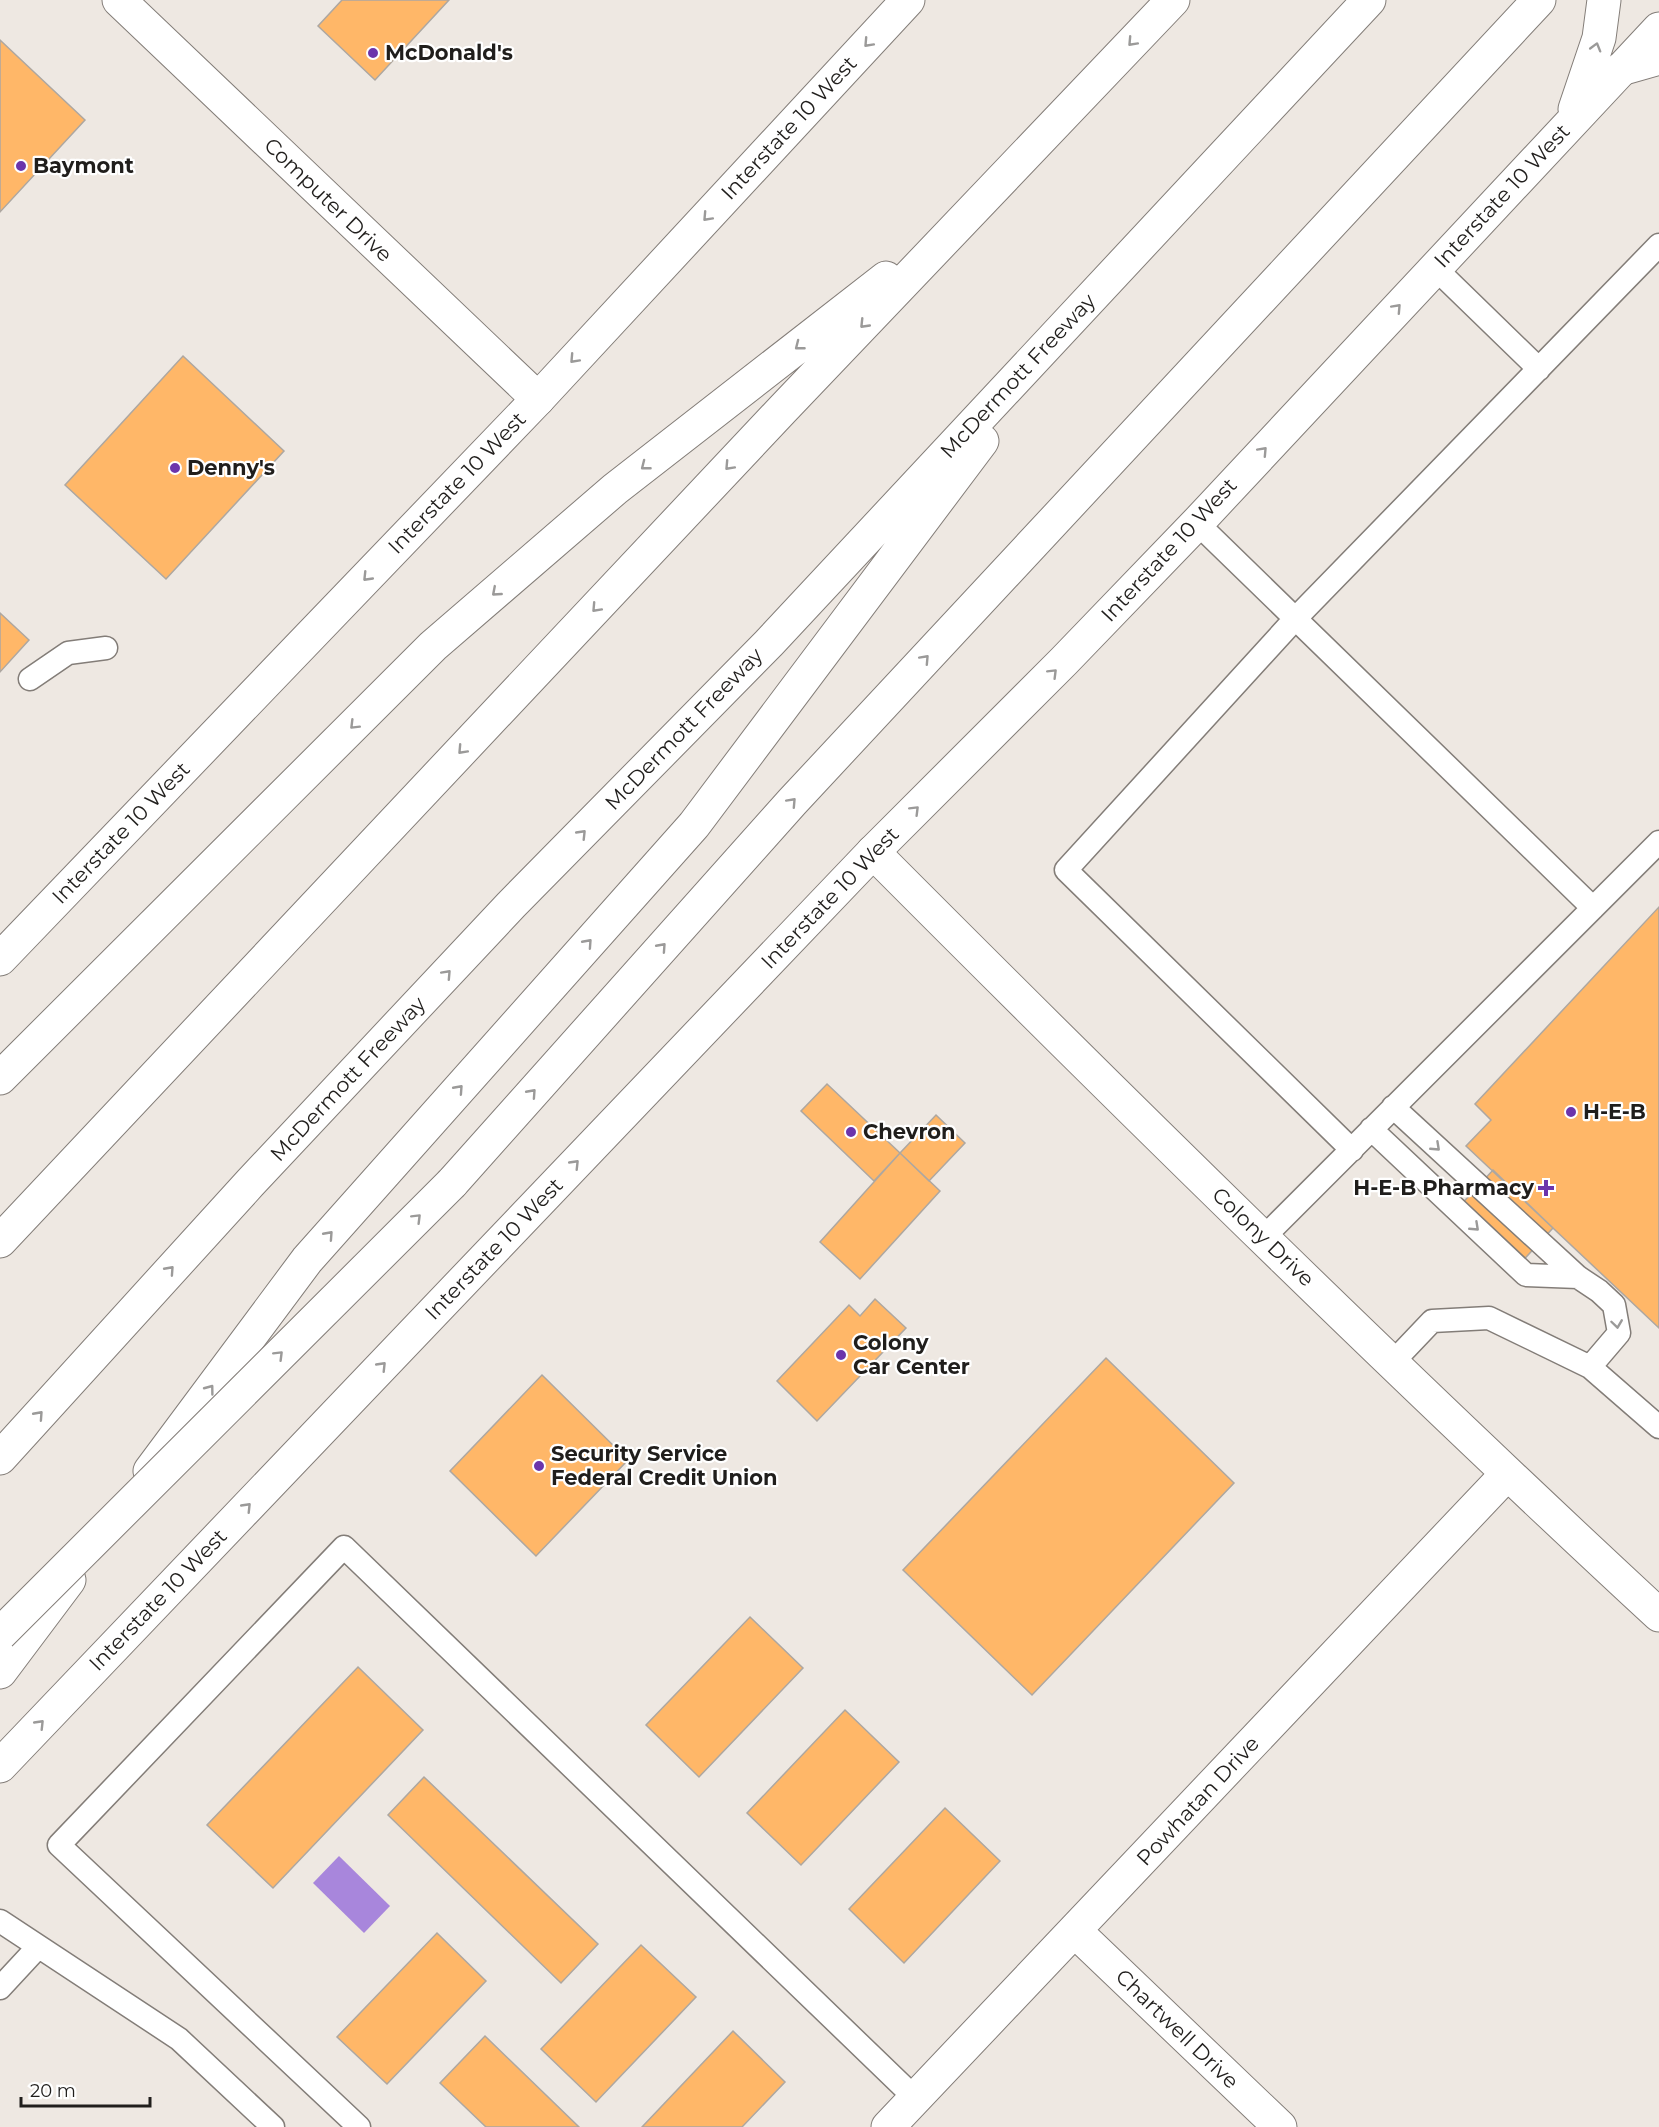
<svg xmlns="http://www.w3.org/2000/svg" width="1659" height="2127" viewBox="0 0 1659 2127" font-family="Montserrat,sans-serif">
<style>
.water{fill:#a886dc}
.building{fill:#ffb768;stroke:#ada7a1;stroke-width:1.5}
.lines{fill:none;stroke-linecap:round;stroke-linejoin:round}
.lane-casing{stroke:#837d78;stroke-width:25}
.street-casing{stroke:#837d78;stroke-width:35}
.secondary-casing{stroke:#837d78;stroke-width:35}
.primary-casing{stroke:#837d78;stroke-width:35}
.highway-casing{stroke:#837d78;stroke-width:35}
.lane{stroke:#fff;stroke-width:22}
.street{stroke:#fff;stroke-width:33}
.secondary{stroke:#fff;stroke-width:33}
.primary{stroke:#fff;stroke-width:33}
.highway{stroke:#fff;stroke-width:33}
.highway-bridge-casing{stroke:#837d78;stroke-width:35;stroke-linecap:butt}
.highway-bridge{stroke:#fff;stroke-width:33}
.oneway{stroke:#9b9a99}
.poi-dot{fill:#6c34ab;stroke:#fff;stroke-width:2}
.labels{text-anchor:middle;stroke-width:4.5;stroke-linejoin:round;paint-order:stroke}
.poi-label{font-size:21px;font-weight:bold;fill:#201e1c;stroke:#fff;text-anchor:start}
.street-label{font-size:21px;fill:#201e1c;stroke:#fff}
</style>
<rect width="100%" height="100%" fill="#eee8e2"/>
<path class="water" d="M339 1856 390 1906 364 1933 313 1883Z"/>
<path class="building" d="M342 0H449L375 80 318 26Z
M0 40 85 120 0 212Z
M183 356 284 451 166 579 65 485Z
M0 613 29 640 0 672Z
M1659 907V1328L1466 1146 1491 1120 1475 1104Z
M827 1084 900 1153 874 1181 801 1111Z
M936 1115 965 1143 929 1181 900 1153Z
M900 1153 940 1191 860 1279 820 1242Z
M1493 1170 1553 1228 1516 1268 1456 1210Z
M875 1299 906 1328 817 1421 777 1381 849 1305 860 1316Z
M1106 1358 1234 1483 1032 1695 903 1570Z
M542 1375 628 1460 536 1556 450 1471Z
M750 1617 803 1668 699 1777 646 1725Z
M358 1667 423 1730 273 1888 207 1825Z
M845 1710 899 1762 801 1865 747 1813Z
M424 1777 598 1944 561 1983 388 1815Z
M945 1808 1000 1861 904 1963 849 1909Z
M437 1933 486 1981 387 2084 337 2037Z
M641 1945 696 1997 596 2102 541 2049Z
M733 2031 785 2082 742 2127H642Z
M485 2036 579 2127H486L440 2083Z"/>
<g class="lines">
<defs>
<path id="lane" d="M1435 268 1539 369
M1197 523 1593 908
M30 679 68 653 106 648
M1393 1107 1578 1277 1599 1291 1614 1305 1619 1333 1590 1367
M1371 1129 1526 1275 1578 1277
M1352 1150 1066 870 1295 619 1659 245
M1263 1238 1659 842
M1393 1362 1432 1321 1489 1318 1590 1367 1659 1427
M0 1921 179 2039 273 2127
M0 1988 38 1947
M359 2127 59 1845 344 1547 915 2098"/>
<path id="street" d="M119 0 538 399
M873 852C1131 1111 1391 1367 1659 1615
M1075 1931 1280 2127
M888 2127 1507 1474"/>
<path id="secondary" d="M1575 109 1599 38 1604 0
M0 959 538 399 908 0
M0 1766 873 852 1064 661 1197 523 1659 29"/>
<path id="primary" d="M1621 69 1659 58"/>
<path id="highway" d="M0 1078 433 646 615 489 886 278
M452 1183 792 802 1539 0
M0 1241 782 410 1173 0
M0 1458 250 1183 511 905 769 643 1369 0
M150 1471 307 1260 694 825 982 441
M0 1672 69 1580"/>
</defs>
<use href="#lane" class="lane-casing"/>
<use href="#street" class="street-casing"/>
<use href="#secondary" class="secondary-casing"/>
<use href="#primary" class="primary-casing"/>
<use href="#highway" class="highway-casing"/>
<use href="#lane" class="lane"/>
<use href="#street" class="street"/>
<use href="#secondary" class="secondary"/>
<use href="#primary" class="primary"/>
<use href="#highway" class="highway"/>
<defs>
<path id="highway-bridge" d="M0 1634 452 1183"/>
</defs>
<use href="#highway-bridge" class="highway-bridge-casing"/>
<use href="#highway-bridge" class="highway-bridge"/>
</g>
<defs><path id="oneway-chevron" d="M-2-3.5L2.5 0L-2 3.5" fill="none" stroke-width="1.6" stroke-linecap="round" stroke-linejoin="round" transform="scale(1.5)"/></defs>
<g class="oneway">
<use href="#oneway-chevron" transform="translate(1132 42) rotate(133)"/>
<use href="#oneway-chevron" transform="translate(868 43) rotate(133)"/>
<use href="#oneway-chevron" transform="translate(1596 47) rotate(-74)"/>
<use href="#oneway-chevron" transform="translate(707 217) rotate(133)"/>
<use href="#oneway-chevron" transform="translate(1397 308) rotate(-47)"/>
<use href="#oneway-chevron" transform="translate(864 324) rotate(134)"/>
<use href="#oneway-chevron" transform="translate(799 346) rotate(142)"/>
<use href="#oneway-chevron" transform="translate(574 359) rotate(133)"/>
<use href="#oneway-chevron" transform="translate(1263 451) rotate(-47)"/>
<use href="#oneway-chevron" transform="translate(645 466) rotate(142)"/>
<use href="#oneway-chevron" transform="translate(729 466) rotate(133)"/>
<use href="#oneway-chevron" transform="translate(367 577) rotate(134)"/>
<use href="#oneway-chevron" transform="translate(496 592) rotate(139)"/>
<use href="#oneway-chevron" transform="translate(596 608) rotate(133)"/>
<use href="#oneway-chevron" transform="translate(925 659) rotate(-47)"/>
<use href="#oneway-chevron" transform="translate(1053 673) rotate(-45)"/>
<use href="#oneway-chevron" transform="translate(354 725) rotate(135)"/>
<use href="#oneway-chevron" transform="translate(462 750) rotate(133)"/>
<use href="#oneway-chevron" transform="translate(792 802) rotate(-47)"/>
<use href="#oneway-chevron" transform="translate(915 810) rotate(-45)"/>
<use href="#oneway-chevron" transform="translate(582 834) rotate(-46)"/>
<use href="#oneway-chevron" transform="translate(588 943) rotate(-48)"/>
<use href="#oneway-chevron" transform="translate(662 947) rotate(-48)"/>
<use href="#oneway-chevron" transform="translate(447 974) rotate(-47)"/>
<use href="#oneway-chevron" transform="translate(459 1089) rotate(-48)"/>
<use href="#oneway-chevron" transform="translate(532 1093) rotate(-48)"/>
<use href="#oneway-chevron" transform="translate(1436 1147) rotate(43)"/>
<use href="#oneway-chevron" transform="translate(575 1164) rotate(-46)"/>
<use href="#oneway-chevron" transform="translate(417 1218) rotate(-45)"/>
<use href="#oneway-chevron" transform="translate(1475 1227) rotate(43)"/>
<use href="#oneway-chevron" transform="translate(329 1235) rotate(-48)"/>
<use href="#oneway-chevron" transform="translate(170 1270) rotate(-48)"/>
<use href="#oneway-chevron" transform="translate(1617 1324) rotate(82)"/>
<use href="#oneway-chevron" transform="translate(279 1355) rotate(-45)"/>
<use href="#oneway-chevron" transform="translate(382 1366) rotate(-46)"/>
<use href="#oneway-chevron" transform="translate(210 1389) rotate(-53)"/>
<use href="#oneway-chevron" transform="translate(39 1415) rotate(-48)"/>
<use href="#oneway-chevron" transform="translate(247 1507) rotate(-46)"/>
<use href="#oneway-chevron" transform="translate(40 1724) rotate(-46)"/>
</g>
<g class="poi-dot">
<circle cx="373" cy="53" r="6"/>
<circle cx="21" cy="166" r="6"/>
<circle cx="175" cy="468" r="6"/>
<circle cx="1571" cy="1112" r="6"/>
<circle cx="851" cy="1132" r="6"/>
<path d="M1543 1179h6v6h6v6h-6v6h-6v-6h-6v-6h6z"/>
<circle cx="841" cy="1355" r="6"/>
<circle cx="539" cy="1466" r="6"/>
</g>
<g class="labels">
<g class="poi-label">
<text x="385" y="60">McDonald's</text>
<text x="33" y="173">Baymont</text>
<text x="187" y="475">Denny's</text>
<text x="1583" y="1119">H-E-B</text>
<text x="863" y="1139">Chevron</text>
<text x="1534" y="1195" text-anchor="end">H-E-B Pharmacy</text>
<text x="853" y="1350">Colony<tspan x="853" dy="24">Car Center</tspan></text>
<text x="551" y="1461">Security Service<tspan x="551" dy="24">Federal Credit Union</tspan></text>
</g>
<g class="street-label">
<text transform="translate(789 128) rotate(-47)" y="7">Interstate 10 West</text>
<text transform="translate(1502 196) rotate(-47)" y="7">Interstate 10 West</text>
<text transform="translate(328 200) rotate(44)" y="7">Computer Drive</text>
<text transform="translate(1018 376) rotate(-47)" y="7">McDermott Freeway</text>
<text transform="translate(457 483) rotate(-46)" y="7">Interstate 10 West</text>
<text transform="translate(1169 550) rotate(-47)" y="7">Interstate 10 West</text>
<text transform="translate(684 729) rotate(-46)" y="7">McDermott Freeway</text>
<text transform="translate(121 833) rotate(-46)" y="7">Interstate 10 West</text>
<text transform="translate(830 898) rotate(-46)" y="7">Interstate 10 West</text>
<text transform="translate(348 1079) rotate(-47)" y="7">McDermott Freeway</text>
<text transform="translate(1263 1237) rotate(44)" y="7">Colony Drive</text>
<text transform="translate(494 1249) rotate(-46)" y="7">Interstate 10 West</text>
<text transform="translate(158 1600) rotate(-46)" y="7">Interstate 10 West</text>
<text transform="translate(1198 1801) rotate(-47)" y="7">Powhatan Drive</text>
<text transform="translate(1177 2029) rotate(44)" y="7">Chartwell Drive</text>
</g>
</g>
<path d="M21 2097v9h129v-9" fill="none" stroke="#201e1c" stroke-width="3"/>
<text x="30" y="2097" font-size="18" fill="#201e1c" stroke="#ffffff" stroke-width="4.5" paint-order="stroke">20 m</text>
</svg>
